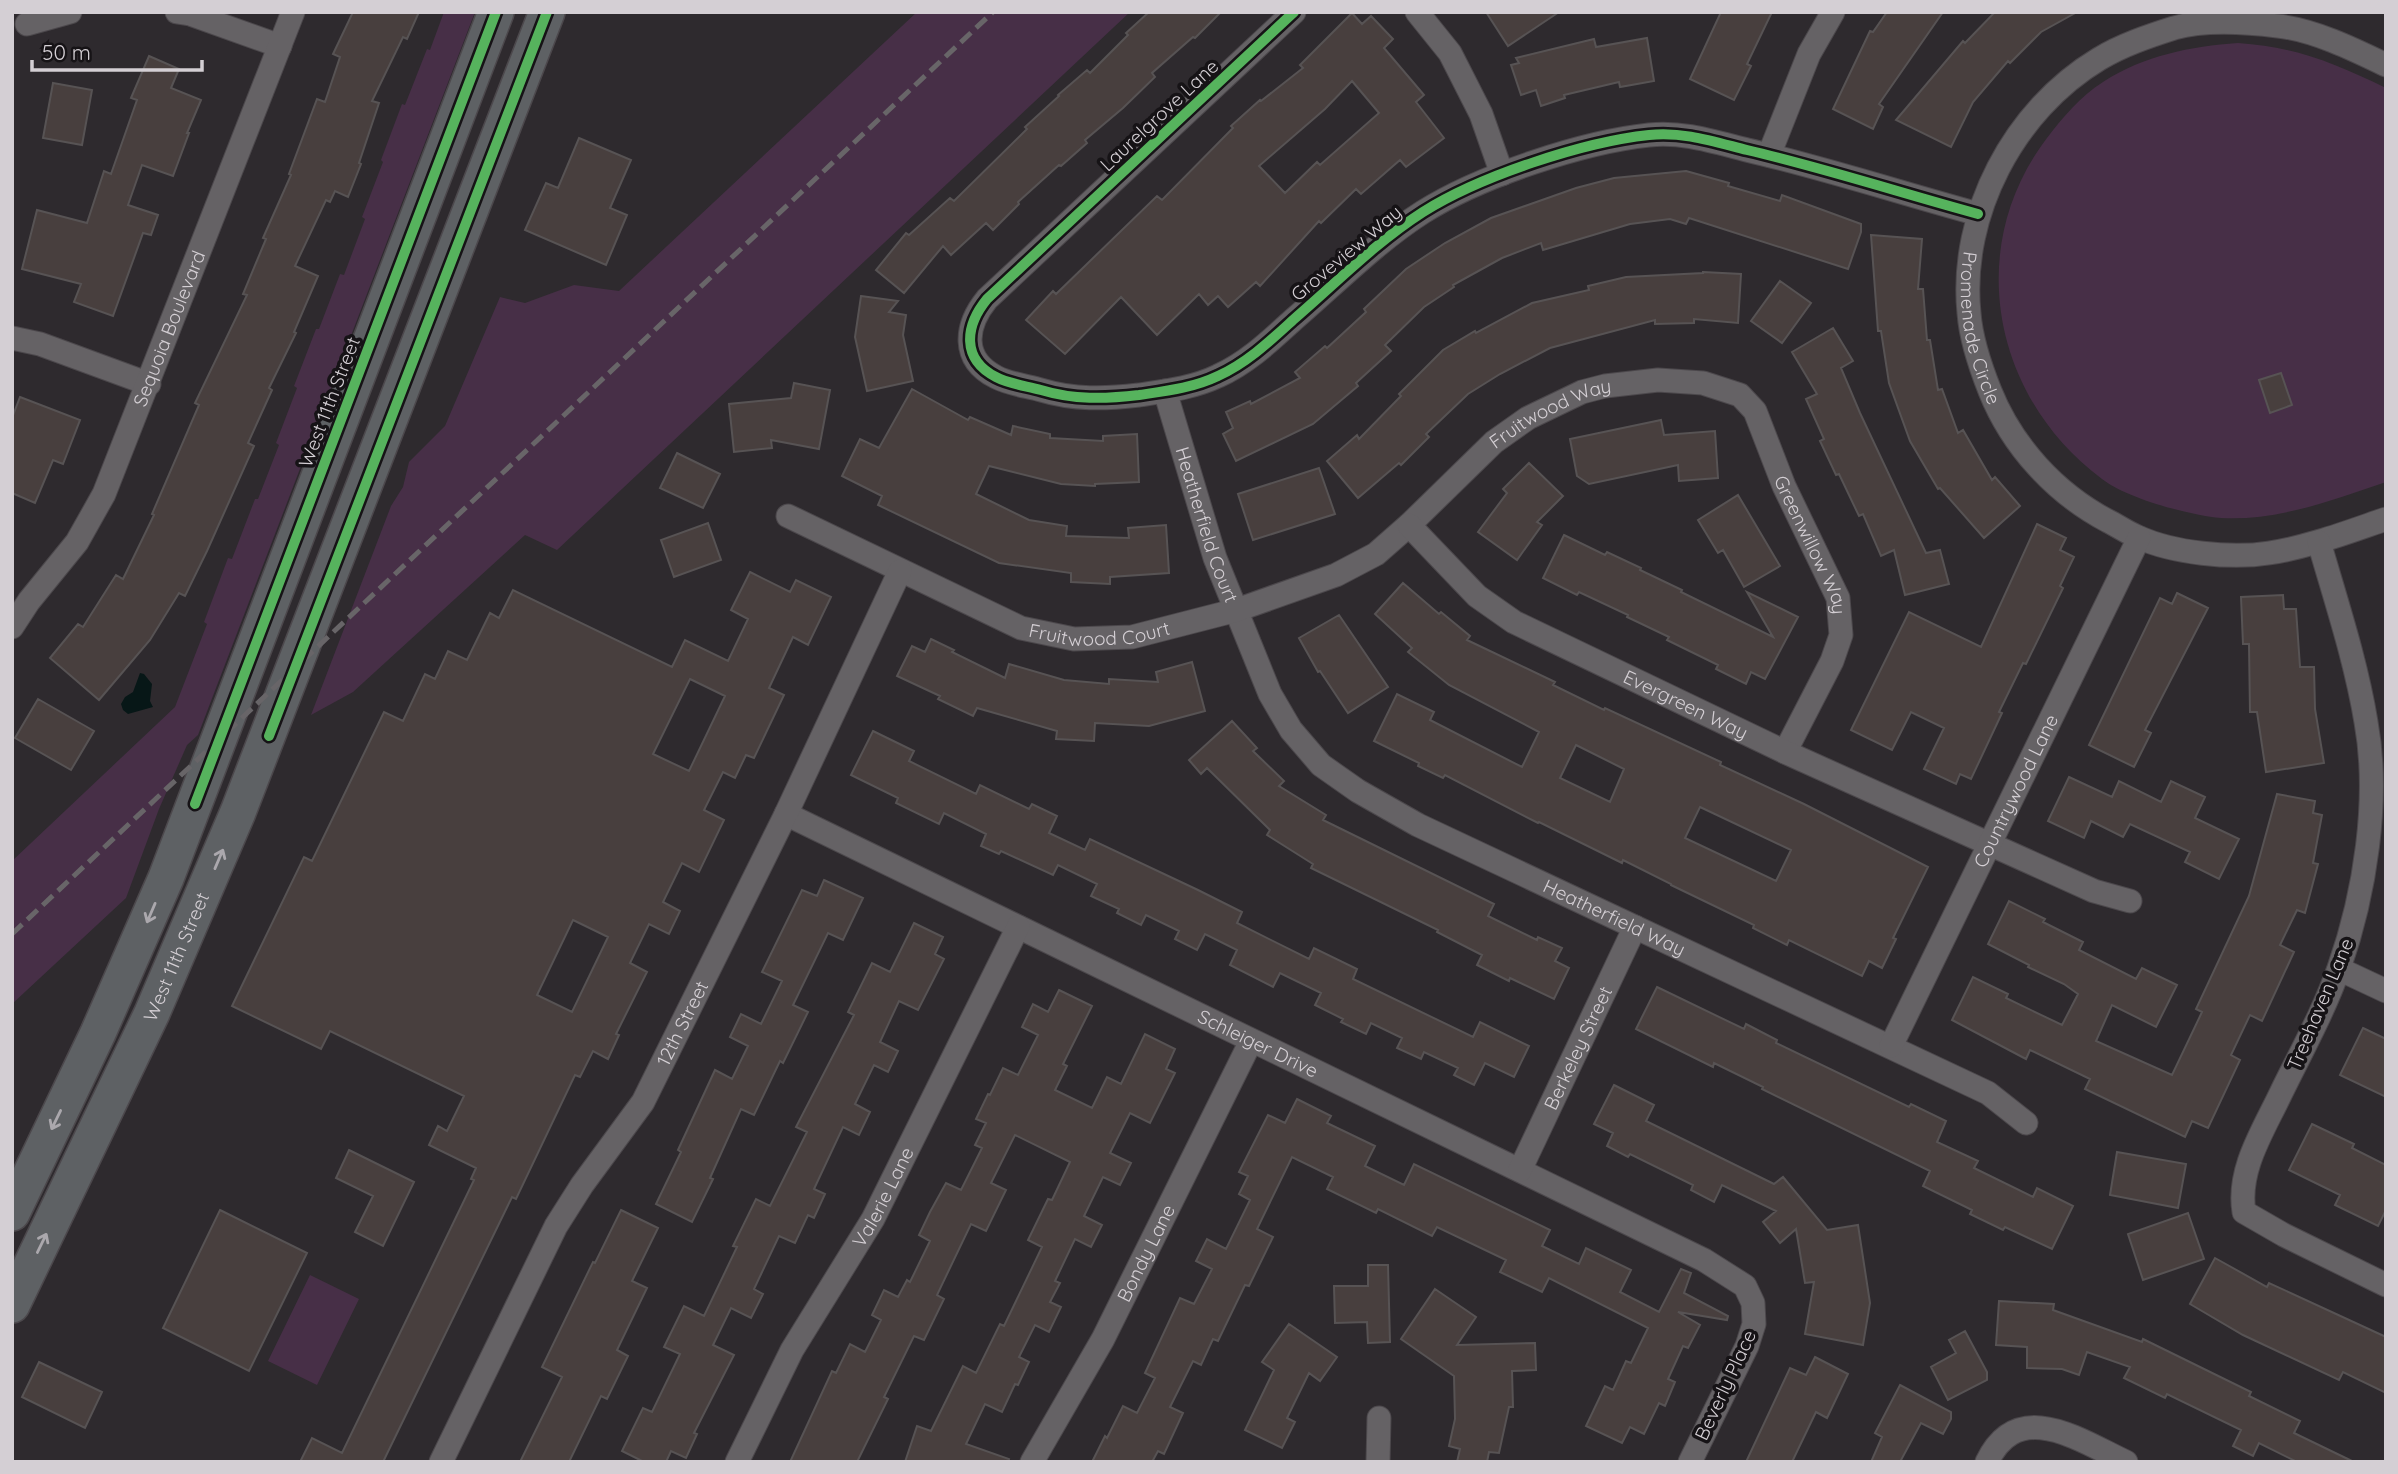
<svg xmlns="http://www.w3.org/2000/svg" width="2398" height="1474" viewBox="0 0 2398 1474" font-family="Quicksand,sans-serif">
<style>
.green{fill:#472f47}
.water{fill:#071717}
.building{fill:#483f3e;stroke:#575354;stroke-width:2;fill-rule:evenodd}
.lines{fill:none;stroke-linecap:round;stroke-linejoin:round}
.minor-casing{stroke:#4c484c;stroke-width:25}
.primary-casing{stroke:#4c484c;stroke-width:38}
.minor{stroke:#656265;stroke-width:23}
.primary{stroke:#5e6164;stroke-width:35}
.rail{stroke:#686568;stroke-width:5;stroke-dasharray:14 7;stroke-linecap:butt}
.cycleway-casing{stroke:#161316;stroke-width:15}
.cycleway{stroke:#56b35d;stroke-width:10}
.oneway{stroke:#aba8ad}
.labels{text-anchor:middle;stroke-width:7;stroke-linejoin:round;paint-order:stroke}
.street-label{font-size:19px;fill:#d4cfd4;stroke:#161316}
</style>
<rect width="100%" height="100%" fill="#2e2a2e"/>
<path class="green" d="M444 12H475L198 735 187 745 159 809 126 898 12 1004V861L175 707 207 624 204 622 228 558 232 559 255 499H258L279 445 276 443 297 388 294 386 316 329H319L340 274 344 275 365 219 362 217 383 162 381 160 402 104 405 105 427 49 430 50Z
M917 12H1130L557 550 525 535 353 692 311 715 391 506 403 487 409 462 445 426 500 297 525 303 574 285 619 291Z
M2238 43C2296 47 2334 63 2386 88V482C2333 500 2278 521 2221 518 2189 515 2128 499 2102 479 1993 398 1963 248 2047 138 2062 118 2081 96 2103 82 2143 56 2191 46 2238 43Z
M310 1275 359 1299 317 1385 268 1361Z"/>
<path class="water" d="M140 673 144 674 152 684 150 701 153 707 128 714 123 710 121 704 125 697 133 692Z"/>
<path class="building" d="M353 12H419L407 39 403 37 372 101 379 103 359 163 361 164 348 197 335 191 330 202 326 200 295 266 318 276 294 332 296 333 269 388 272 390 248 443 254 446 207 551 185 596 179 593 150 640 99 700 50 658 78 624 83 627 116 575 123 579 154 515 152 514 199 405 195 403 247 295 243 294 266 239 263 238 291 175 289 174 317 99 325 102 340 57 333 54Z
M1149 12H1221L1195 38 1193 37 1152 73 1155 77 1123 108 1085 140 1087 143 1061 166 1059 165 1018 202 1019 204 993 230 986 223 951 255 943 246 904 293 876 270 906 233 909 235 950 198 954 201 1027 129 1025 127 1059 96 1058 95 1087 70 1090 73 1128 35 1126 33Z
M1486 12H1559L1508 46Z
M1721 12H1772L1747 64 1751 66 1734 100 1690 79Z
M1887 12H1943L1879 104 1883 107 1873 129 1833 109 1870 31 1873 32Z
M1995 12H2077L2041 32 2010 63 2008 61 1973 102 1951 147 1896 120 1963 41 1965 43Z
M1352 13 1362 24 1371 16 1393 39 1384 48 1424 95 1416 102 1444 138 1406 167 1400 160 1361 194 1356 189 1321 223 1319 221 1260 286 1256 282 1228 307 1218 296 1208 305 1199 294 1157 335 1121 297 1065 354 1026 320 1053 291 1056 294 1157 196 1162 200 1233 128 1231 126 1260 100 1261 101 1303 68 1300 65ZM1352 81 1379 113 1320 165 1317 162 1285 193 1259 166 1325 109Z
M1647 38 1654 81 1620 87 1619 82 1564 95 1565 98 1541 106 1536 90 1521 95 1511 65 1519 63 1516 58 1594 39 1596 47Z
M149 56 179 69 171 88 201 100 187 133H189L173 176 142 165 128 205 158 215 151 235 143 233 113 316 74 302 81 284 22 269 37 210 87 223 104 171 111 174 137 100 131 98Z
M53 83 92 90 82 145 43 138Z
M579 138 631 160 610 208 627 215 606 265 525 230 546 183 558 188Z
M1686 171 1729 183 1728 186 1780 201 1782 195 1861 224V232L1848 269 1689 218 1686 224 1670 219 1630 224 1543 250 1541 243 1502 258 1453 285 1454 287 1424 307 1385 345 1391 351 1356 383 1358 386 1313 424 1236 461 1223 434 1233 428 1226 412 1250 401 1251 404 1300 378 1295 372 1325 346 1327 348 1366 312 1364 309 1406 269 1445 243 1491 218 1576 188 1614 178Z
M1871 235 1922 239 1918 289H1923L1927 340H1930L1938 390 1942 389 1958 433 1963 430 1992 480 1995 477 2020 506 1984 538 1940 488 1938 489 1910 441 1889 383 1881 331H1878Z
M1703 272 1741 274 1738 323 1694 319V323L1655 324V320L1550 348 1500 374 1468 394 1426 434 1429 437 1401 465 1399 463 1358 498 1327 461 1357 435 1359 439 1401 396 1399 394 1443 350 1475 331 1476 333 1532 303 1589 290 1588 286 1626 277 1703 273Z
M1780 281 1811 303 1782 343 1751 321Z
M861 296 898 301 889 312 906 315 903 335 913 381 867 391 855 337Z
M1833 328 1853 361 1841 368 1860 413 1926 553 1940 550 1949 584 1905 595 1894 550 1881 556 1863 514 1859 516 1839 474 1836 475 1820 441 1824 439 1806 399 1817 394 1792 352Z
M2281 373 2292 405 2270 413 2259 380Z
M794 383 830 390 819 449 771 440 772 448 734 452 729 404 791 398Z
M912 389 968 420 970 417 1011 435 1013 426 1050 434V438L1103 441V436L1137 434 1139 482 1095 484V486L1061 484 989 466 976 494 1029 520 1067 526 1066 536 1129 538 1128 528 1166 525 1169 573 1110 577V584L1071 582V573L999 563 878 505 882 496 842 476 860 439 879 448Z
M20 397 80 420 63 464 53 460 35 503 12 493V418Z
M1661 420 1664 435 1715 431 1718 478 1679 481 1678 465 1589 484 1577 476 1570 439Z
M677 453 720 474 703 508 660 488Z
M1529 463 1563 496 1537 522 1542 525 1517 560 1478 532 1507 493 1503 489Z
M1319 468 1335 514 1253 540 1238 494Z
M1738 495 1780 566 1744 587 1723 550 1718 553 1698 520Z
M708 523 721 560 674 577 661 540Z
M2037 524 2066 538 2060 550 2074 557 2060 586 2063 588 2026 664 2023 663 1999 712 2002 713 1971 779 1960 774 1956 784 1924 769 1944 728 1911 712 1892 750 1851 730 1909 612 1981 647Z
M1564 535 1605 555 1607 552 1641 568 1640 570 1682 590 1681 592 1773 637 1747 592 1798 617 1765 679 1751 672 1746 684 1716 669 1718 665 1667 640 1669 637 1627 617 1628 615 1579 592 1577 595 1543 578Z
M750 572 790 592 796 580 831 597 808 645 793 637 769 688 784 695 754 758 746 755 735 778 723 772 704 810 724 820 699 872 682 863 663 902 680 911 669 934 649 924 630 963 647 972 616 1034 619 1035 608 1059 593 1051 580 1077 575 1075 516 1199 512 1197 383 1462H300L312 1438 342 1453 474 1180 471 1179 476 1168 429 1145 438 1126 447 1131 464 1096 330 1031 321 1049 232 1006 304 857 312 861 384 712 403 721 425 674 435 679 448 651 467 660 490 613 499 618 513 590 672 667 685 640 728 661 748 619 731 610ZM690 679 725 696 689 771 653 754ZM573 920 608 937 572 1012 537 995Z
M1403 583 1439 614 1441 612 1470 636 1467 640 1555 682 1553 685 1604 710 1605 708 1721 762 1720 765 1804 804 1928 867 1893 938 1896 939 1882 968 1869 961 1862 976 1789 940 1787 945 1753 928 1754 925 1671 885V884L1623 860 1622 863 1539 822 1538 823 1445 775 1443 778 1418 766 1419 763 1374 741 1397 694 1434 712 1430 720 1522 767 1539 732 1449 685 1408 652 1412 648 1375 614ZM1576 745 1624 769 1610 802 1560 778ZM1700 807 1791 850 1776 881 1685 838Z
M2177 593 2208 608 2145 730 2151 733 2134 767 2089 745 2160 598 2172 604Z
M2283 595 2284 609H2296L2300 667H2314L2315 709 2324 763 2266 772 2257 712H2250L2249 644H2243L2241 597Z
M1339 615 1388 687 1348 713 1320 671 1318 672 1299 638Z
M931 639 954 650 952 652 1005 678 1009 664 1064 680 1109 684V679L1158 682 1156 672 1192 662 1205 711 1149 726 1095 723 1094 741 1056 739 1057 731 977 708 973 716 938 699 940 696 897 676 912 646 925 652Z
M38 699 94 731 71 770 15 738Z
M1232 721 1257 748 1253 751 1284 781 1279 786 1326 815 1323 820 1494 904 1488 916 1537 940 1538 937 1562 948 1555 961 1569 968 1554 999 1510 978 1509 981 1477 965 1482 955 1437 932 1438 930 1311 868 1313 864 1267 835 1270 830 1207 768 1201 774 1189 760Z
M873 731 914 751 909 761 976 794 980 785 1029 809 1032 804 1057 816 1049 833 1085 850 1090 839 1198 890 1242 912 1237 923 1309 959 1314 948 1357 969 1353 979 1473 1037 1480 1022 1529 1046 1514 1077 1485 1063 1474 1085 1454 1075 1458 1068 1424 1052 1421 1059 1397 1048 1402 1038 1371 1023 1366 1034 1341 1022 1343 1019 1315 1005 1321 993 1280 973 1273 987 1230 965 1237 950 1205 934 1197 950 1175 939 1179 931 1146 915 1141 925 1117 913 1119 909 1091 896 1097 884 1058 865 1053 875 1001 851 999 854 981 846 986 834 944 813 939 824 896 803 898 798 851 775Z
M2069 777 2112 797 2119 781 2161 802 2171 781 2205 797 2195 818 2239 839 2219 879 2185 862 2190 852 2130 824 2123 837 2091 821 2084 838 2048 821Z
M2277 794 2315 801 2313 813 2322 815 2313 863 2318 864 2305 913 2297 910 2280 945 2294 952 2262 1021 2250 1015 2231 1055 2240 1060 2208 1128 2192 1121 2185 1137 2085 1089 2090 1079 2030 1050 2026 1059 1952 1020 1973 977 2008 994 2006 998 2062 1025 2078 994 2064 984 2028 967 2029 965 1988 944 2009 901 2045 919 2043 922 2083 942 2079 950 2136 979 2142 968 2177 985 2156 1027 2112 1005 2096 1041 2172 1075 2202 1012 2196 1009 2249 896Z
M824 880 863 898 843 940 828 933 793 1005 808 1012 783 1063 780 1061 754 1115 741 1109 710 1178 713 1179 692 1222 656 1204 681 1152 678 1150 715 1070 732 1079 748 1046 730 1037 741 1014 761 1024 782 981 762 972 802 890 817 896Z
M914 923 943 937 935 954 944 959 918 1010 899 1001 880 1042 898 1051 888 1072 874 1065 855 1104 870 1112 859 1135 843 1127 814 1189 825 1194 814 1218 808 1215 795 1243 779 1236 754 1289 763 1294 751 1318 731 1308 713 1345 734 1355 694 1433 697 1434 686 1458 671 1451 666 1462H644L622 1451 643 1408 652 1412 680 1354 664 1347 684 1306 704 1316 737 1247 733 1246 756 1199 770 1206 807 1132 796 1127 854 1015 848 1012 872 963 890 972Z
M1657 987 1744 1029 1746 1024 1777 1040 1776 1043 1909 1107 1911 1104 1946 1121 1937 1142 1978 1161 1974 1168 2033 1197 2037 1188 2073 1206 2052 1249 2005 1227 2003 1230 1970 1214 1972 1210 1923 1186 1930 1171 1762 1089 1763 1087 1714 1063 1713 1067 1636 1029Z
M1059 990 1092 1006 1063 1064 1067 1066 1055 1090 1092 1108 1107 1077 1121 1084 1145 1034 1175 1049 1166 1069 1175 1073 1150 1123 1130 1113 1110 1153 1131 1163 1120 1185 1103 1177 1084 1216 1102 1225 1091 1247 1075 1239 1055 1281 1060 1283 1050 1302 1061 1307 1049 1332 1035 1325 1019 1357 1029 1362 1018 1385 1015 1384 1002 1412 985 1404 966 1444 1009 1459 1008 1462H905L917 1426 931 1431 963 1366 976 1373 1000 1324 1004 1326 1042 1247 1028 1240 1048 1199 1052 1200 1070 1162 1015 1135 991 1183 1006 1190 986 1231 971 1224 937 1295 944 1299 924 1340 914 1336 884 1397 888 1399 857 1462H790L832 1371 836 1373 850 1344 865 1352 881 1320 872 1315 884 1290 898 1297 907 1280 910 1282 930 1241 919 1235 930 1212 946 1183 961 1190 982 1148 975 1145 986 1123 976 1119 988 1094 990 1095 1003 1068 1018 1075 1038 1035 1022 1027 1033 1004 1048 1012Z
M2363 1028 2386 1039V1097L2340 1075Z
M1614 1085 1654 1105 1646 1121 1774 1184 1783 1177 1827 1230 1858 1225 1870 1303 1863 1345 1805 1334 1814 1282 1805 1283 1796 1229 1780 1243 1763 1222 1776 1211 1722 1185 1714 1202 1691 1190 1693 1185 1630 1154 1628 1157 1607 1146 1613 1133 1594 1124Z
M1297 1099 1331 1116 1327 1123 1375 1146 1365 1166 1404 1185 1414 1164 1550 1230 1542 1246 1579 1264 1586 1248 1631 1270 1620 1292 1659 1312 1681 1269 1691 1273 1684 1293 1728 1316 1727 1320 1678 1312 1700 1325 1688 1348 1683 1346 1668 1379 1675 1382 1665 1406 1659 1403 1644 1434 1630 1427 1622 1443 1586 1426 1605 1386 1613 1390 1626 1361 1631 1363 1648 1328 1549 1278 1542 1292 1500 1272 1506 1260 1437 1227 1432 1236 1378 1209 1376 1213 1327 1189 1333 1177 1292 1157 1257 1229 1273 1237 1249 1286 1245 1285 1218 1341 1213 1339 1201 1365 1193 1361 1170 1407 1183 1413 1164 1454 1158 1451 1152 1462H1092L1105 1436 1107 1438 1123 1406 1137 1413 1155 1378 1145 1373 1180 1298 1194 1304 1212 1269 1196 1261 1207 1239 1226 1249 1250 1200 1239 1194 1248 1176 1239 1172 1268 1115 1285 1123Z
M2312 1124 2354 1144 2352 1148 2386 1165V1210L2378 1226 2335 1205 2340 1195 2289 1170Z
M349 1150 414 1182 383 1246 355 1232 373 1196 336 1178Z
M2117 1152 2186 1164 2178 1208 2110 1195Z
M220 1210 307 1253 249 1371 163 1328Z
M621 1210 658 1228 632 1281 647 1288 617 1350 628 1356 607 1399 601 1396 569 1462H520L562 1377 542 1367 593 1262 595 1263Z
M2188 1213 2204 1259 2143 1280 2128 1234Z
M2215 1258 2267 1287 2269 1283 2386 1337V1393L2343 1372 2339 1380 2243 1335 2190 1304Z
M1368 1265H1388L1390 1342 1368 1343 1367 1322 1335 1323 1334 1286H1368Z
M1435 1289 1476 1317 1457 1345 1535 1343 1536 1370 1512 1371 1513 1407H1509L1499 1453 1489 1452 1487 1462H1457L1460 1449 1449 1446 1455 1419 1454 1376 1401 1339Z
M1999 1301 2054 1304 2053 1310 2142 1342 2143 1339 2251 1392 2249 1396 2300 1421 2294 1433 2354 1462H2297L2259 1443 2253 1456 2233 1446 2241 1430 2167 1394 2165 1398 2124 1378 2130 1367 2087 1352 2079 1375 2062 1369 2027 1368V1347L1996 1345Z
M1289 1324 1337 1357 1320 1381 1309 1373 1287 1418 1295 1422 1282 1448 1245 1430 1274 1370 1262 1362Z
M1965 1331 1987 1372V1380L1948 1400 1931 1367 1956 1353 1949 1340Z
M1815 1357 1848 1374 1827 1418 1816 1412 1792 1462H1746L1790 1368 1806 1375Z
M39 1362 102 1392 85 1428 22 1397Z
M1900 1385 1951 1412V1419L1943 1434 1921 1423 1900 1462H1871L1882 1437 1875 1433Z"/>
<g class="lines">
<defs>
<g id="minor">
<path d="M177 12 190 14 280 46"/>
<path d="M1294 12 987 299C965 326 961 359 996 377 1009 384 1027 386 1041 390 1074 400 1105 399 1139 395 1166 391 1193 388 1218 376 1247 363 1270 341 1293 320 1335 284 1376 242 1423 212 1480 176 1583 142 1649 135 1682 131 1715 142 1747 150 1824 168 1901 193 1978 214"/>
<path d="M1417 12 1450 53 1481 114 1502 174"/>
<path d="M27 24 70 12"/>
<path id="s1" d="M2386 65C2353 49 2314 30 2278 26 2245 22 2206 19 2174 28 2149 36 2122 45 2099 59 2014 110 1959 214 1969 313 1971 340 1980 366 1990 391 2012 446 2055 493 2108 521 2118 526 2128 533 2138 537 2173 553 2231 559 2269 553 2309 547 2348 532 2386 519"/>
<path d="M1769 155 1809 54 1833 12"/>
<path d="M12 338 40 344 149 384"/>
<path id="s2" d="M1165 391 1215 558 1270 694 1291 730 1321 765 1358 791 1418 825 1988 1093 2026 1123"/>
<path id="s3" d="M788 516 1021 628 1074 639 1132 637 1237 610 1336 575 1376 554 1409 525 1494 442 1528 418 1582 392 1605 386 1658 380 1703 383 1740 395 1755 411 1784 486 1838 598 1841 635 1832 661 1785 752"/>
<path id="s4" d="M1409 525 1477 596 1514 622 1785 752 2094 891 2130 901"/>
<path d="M2319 542C2336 601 2356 661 2366 722 2380 799 2365 894 2339 968 2324 1011 2301 1052 2281 1093 2263 1131 2237 1170 2244 1212L2284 1235 2386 1285"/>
<path id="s5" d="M12 627 29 601 77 542 104 494 293 12"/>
<path id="s6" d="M786 814 1704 1260 1745 1286 1753 1303 1754 1324 1747 1346 1690 1462"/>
<path d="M2339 969 2386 991"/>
<path id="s7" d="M1891 1046 2139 538"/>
<path id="s8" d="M1520 1170 1635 927"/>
<path id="s9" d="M441 1462 556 1226 582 1185 643 1102 786 814 900 571"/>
<path id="s10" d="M737 1462 792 1350 873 1219 1018 927"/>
<path id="s11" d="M1032 1462 1103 1339 1251 1041"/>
<path d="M1378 1462 1379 1418"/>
<path d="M1987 1462C2018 1397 2079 1440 2126 1462"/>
</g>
<g id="primary">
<path d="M12 1213 98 1033 166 878 496 12"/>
<path id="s12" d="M12 1305 152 1013 238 812 547 12"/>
</g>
</defs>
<use href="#minor" class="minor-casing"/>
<use href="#primary" class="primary-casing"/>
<use href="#minor" class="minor"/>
<use href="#primary" class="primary"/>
<path class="rail" d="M12 934 993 12"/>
<defs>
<path id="cycleway" d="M1294 12 987 299C965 326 961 359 996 377 1009 384 1027 386 1041 390 1074 400 1105 399 1139 395 1166 391 1193 388 1218 376 1247 363 1270 341 1293 320 1335 284 1376 242 1423 212 1480 176 1583 142 1649 135 1682 131 1715 142 1747 150 1824 168 1901 193 1978 214
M269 736 547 12
M195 804 496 12"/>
</defs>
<use href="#cycleway" class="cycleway-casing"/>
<use href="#cycleway" class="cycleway"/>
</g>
<defs><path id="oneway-shaft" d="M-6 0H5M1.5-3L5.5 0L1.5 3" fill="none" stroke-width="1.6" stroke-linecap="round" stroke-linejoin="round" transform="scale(1.75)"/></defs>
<g class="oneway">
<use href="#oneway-shaft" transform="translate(219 859) rotate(-67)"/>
<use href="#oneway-shaft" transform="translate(151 913) rotate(113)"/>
<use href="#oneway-shaft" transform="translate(56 1120) rotate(116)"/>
<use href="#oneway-shaft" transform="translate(42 1243) rotate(-64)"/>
</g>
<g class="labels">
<g class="street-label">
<text transform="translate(1159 115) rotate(-43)" y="7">Laurelgrove Lane</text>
<text transform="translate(1346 253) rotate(-40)" y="7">Groveview Way</text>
<text dy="7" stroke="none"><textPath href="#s1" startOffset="618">Promenade Circle</textPath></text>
<text dy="7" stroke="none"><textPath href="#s5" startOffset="340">Sequoia Boulevard</textPath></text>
<text transform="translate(329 402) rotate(-69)" y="7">West 11th Street</text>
<text dy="7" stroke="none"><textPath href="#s3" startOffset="856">Fruitwood Way</textPath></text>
<text dy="7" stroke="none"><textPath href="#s2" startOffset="140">Heatherfield Court</textPath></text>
<text dy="7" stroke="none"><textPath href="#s3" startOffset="1222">Greenwillow Way</textPath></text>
<text dy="7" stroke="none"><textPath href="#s3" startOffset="338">Fruitwood Court</textPath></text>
<text dy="7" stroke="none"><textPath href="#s4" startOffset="334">Evergreen Way</textPath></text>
<text dy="7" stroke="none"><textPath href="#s7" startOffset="284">Countrywood Lane</textPath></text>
<text dy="7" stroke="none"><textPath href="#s2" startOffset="740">Heatherfield Way</textPath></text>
<text dy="7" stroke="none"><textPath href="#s12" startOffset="385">West 11th Street</textPath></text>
<text transform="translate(2320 1004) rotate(-67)" y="7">Treehaven Lane</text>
<text dy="7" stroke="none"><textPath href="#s9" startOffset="502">12th Street</textPath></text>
<text dy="7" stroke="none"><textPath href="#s6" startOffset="525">Schleiger Drive</textPath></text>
<text dy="7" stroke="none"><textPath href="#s8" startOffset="135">Berkeley Street</textPath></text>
<text dy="7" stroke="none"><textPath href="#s10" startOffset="303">Valerie Lane</textPath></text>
<text dy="7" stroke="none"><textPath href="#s11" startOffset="238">Bondy Lane</textPath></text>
<text transform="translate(1725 1385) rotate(-65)" y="7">Beverly Place</text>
</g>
</g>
<rect width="2398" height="1474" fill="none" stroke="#d4cfd4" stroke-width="28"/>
<path d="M32 60v10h170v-10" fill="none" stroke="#d4cfd4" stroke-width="3.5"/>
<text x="42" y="60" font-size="21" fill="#d4cfd4" stroke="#161316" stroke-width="5" paint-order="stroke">50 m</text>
</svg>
